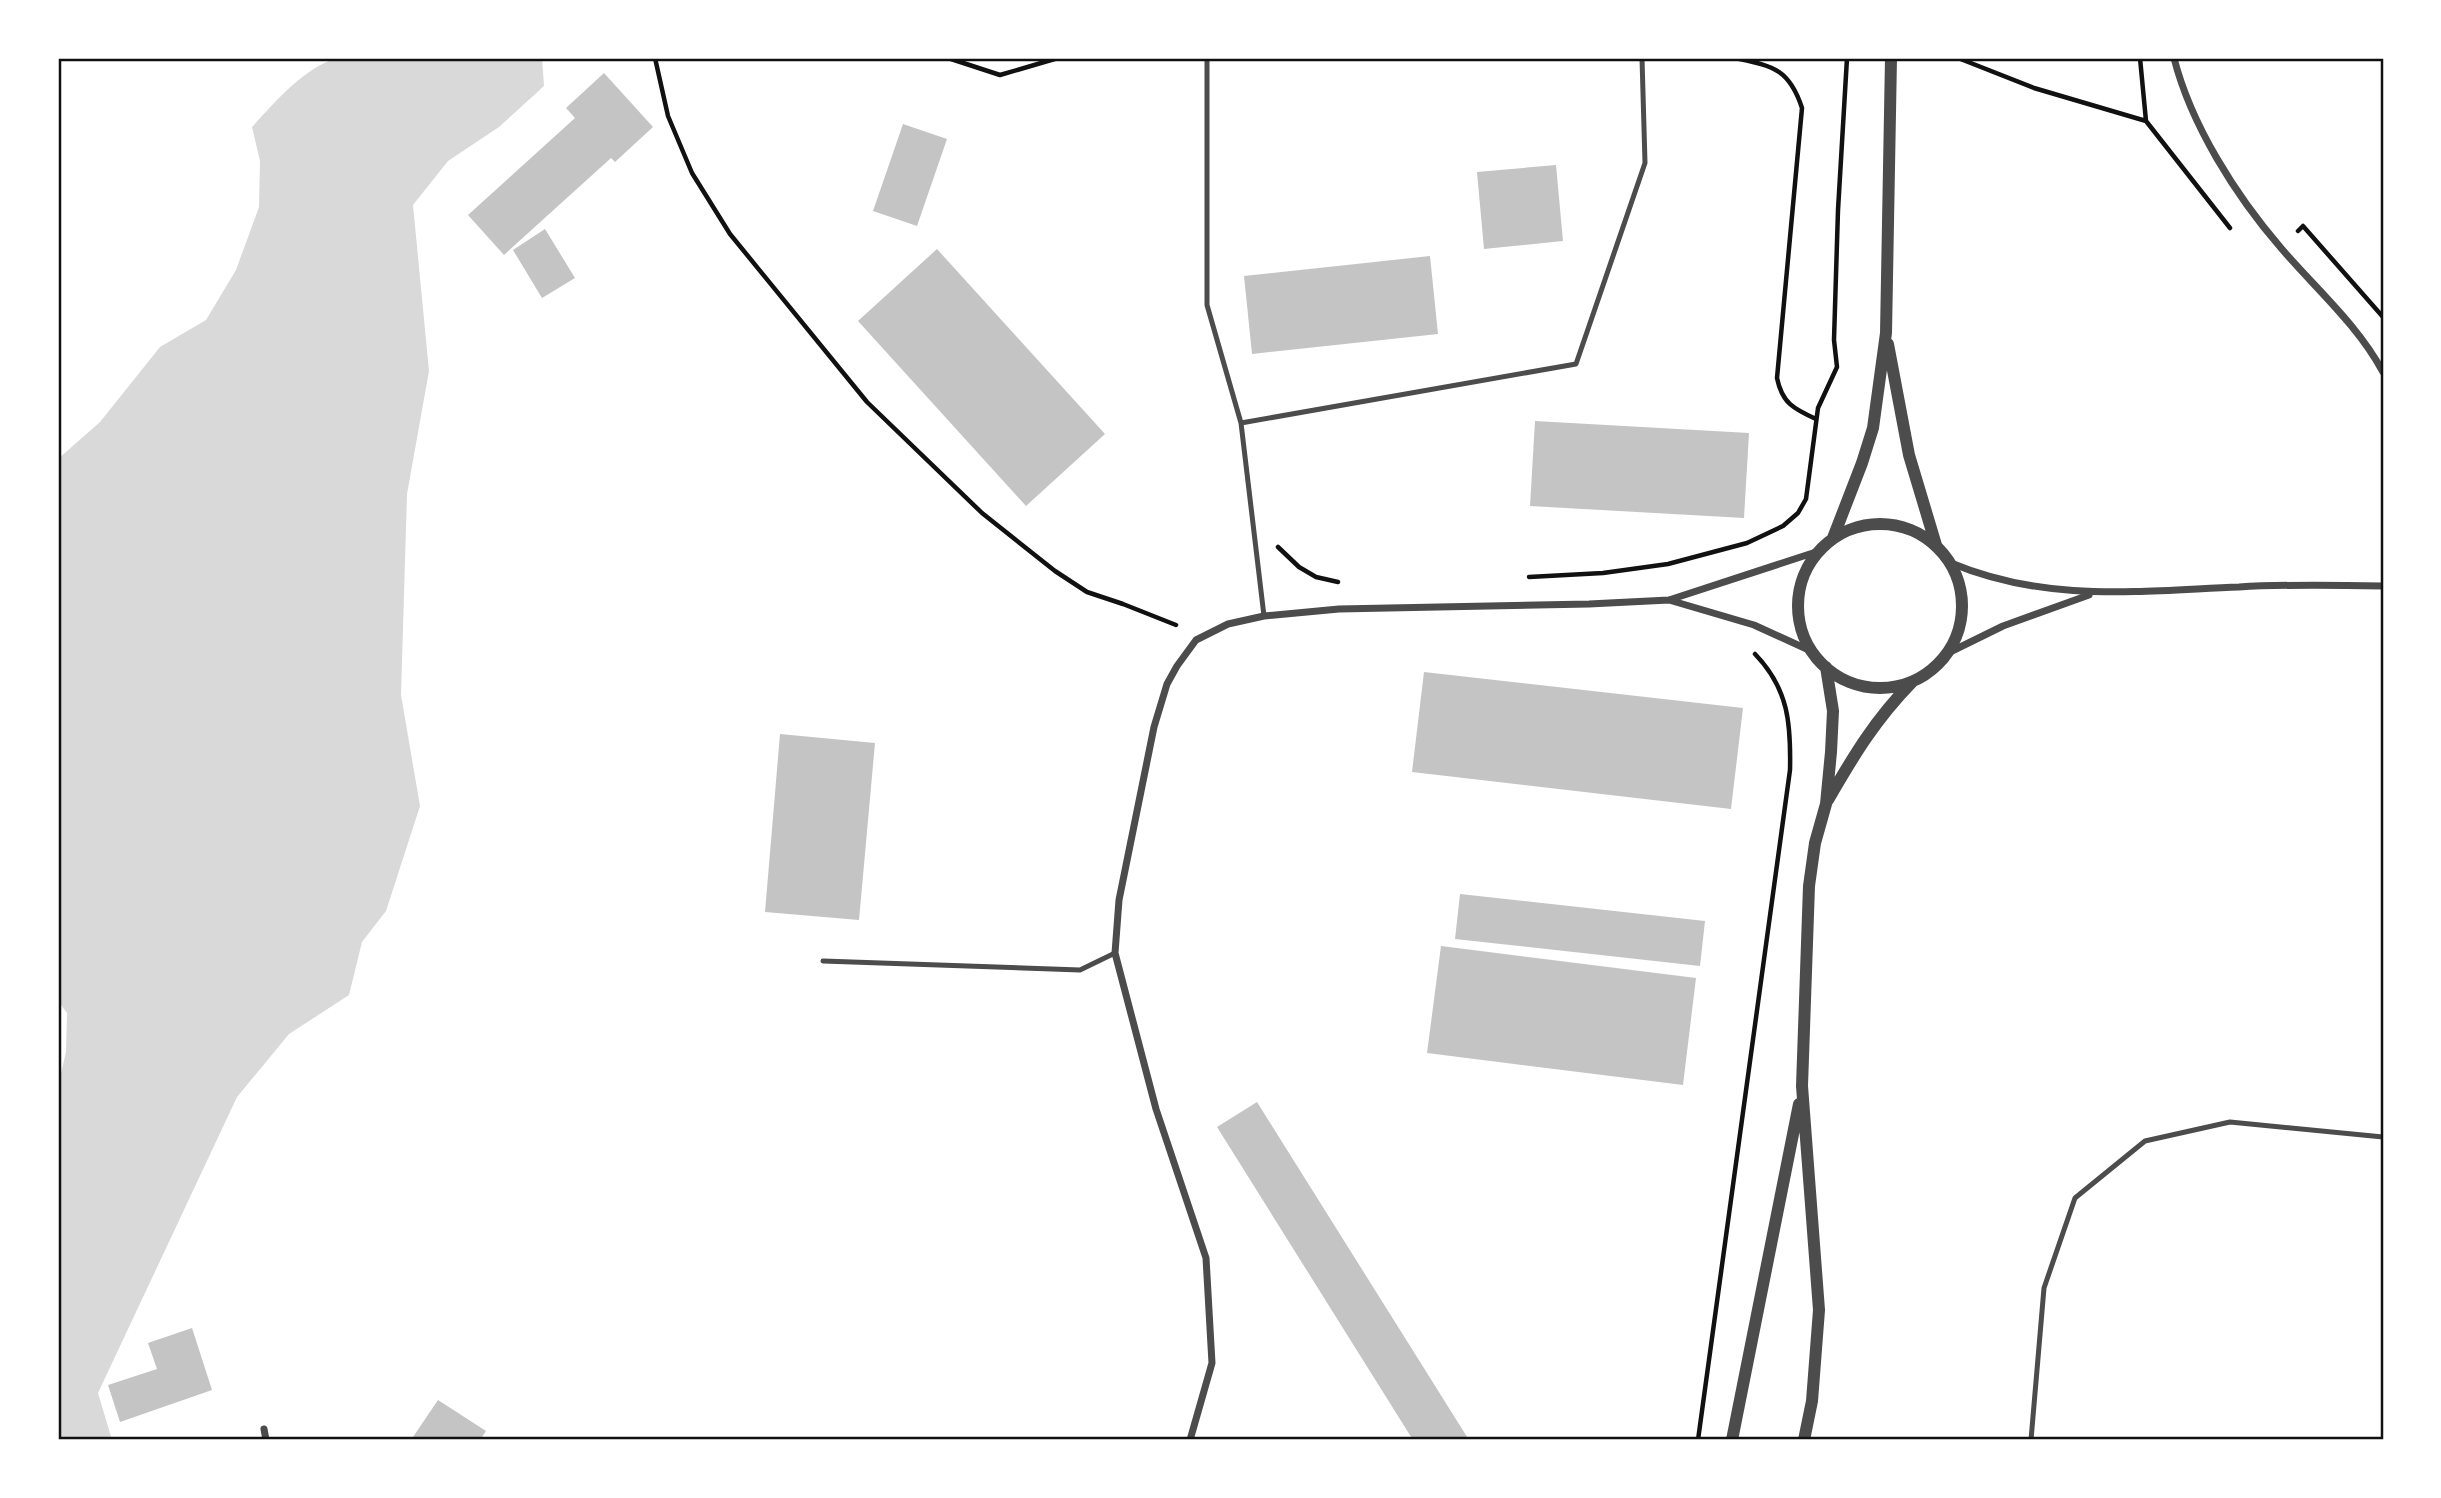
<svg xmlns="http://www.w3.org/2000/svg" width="2441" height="1498" viewBox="0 0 2441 1498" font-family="Inter,sans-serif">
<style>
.water{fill:#d9d9d9}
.building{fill:#c4c4c4}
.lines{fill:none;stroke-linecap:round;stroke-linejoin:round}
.path{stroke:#111;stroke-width:4.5}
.service{stroke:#4c4c4c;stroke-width:5}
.minor{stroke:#4c4c4c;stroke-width:7}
.tertiary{stroke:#4c4c4c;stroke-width:12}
.neatline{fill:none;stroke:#111;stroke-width:2.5}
</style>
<rect width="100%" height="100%" fill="#fff"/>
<path class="water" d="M336 58H542L544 86 499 127 448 161 413 205 429 371 407 494 401 695 420 806 386 911 362 942 349 995 289 1034 237 1097 98 1393 112 1440H58V1086L66 1052 67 1013 58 1001V459L100 422 160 347 206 320 236 270 259 207 260 161 252 127C276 101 302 70 336 58Z"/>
<path class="building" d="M604 73 653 127 615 162 611 158 504 255 468 215 575 118 566 108Z
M903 124 947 139 917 226 873 211Z
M1556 165 1563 241 1484 249 1477 172Z
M545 229 575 278 542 298 513 250Z
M937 249 1105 434 1026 506 858 321Z
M1430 256 1438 334 1252 354 1244 276Z
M1535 421 1749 433 1744 518 1530 506Z
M1424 672 1743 708 1731 809 1412 772Z
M780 734 875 743 859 920 765 912Z
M1460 894 1705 921 1700 966 1455 939Z
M1441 946 1696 978 1683 1085 1427 1053Z
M1257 1102 1469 1440H1413L1217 1127Z
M192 1328 212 1390 120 1422 108 1385 157 1369 148 1343Z
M438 1400 486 1431 480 1440H411Z"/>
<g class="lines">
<path class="path" d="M655 58 668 116 692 173 730 234 867 402 982 513 1055 571 1087 592 1123 604 1176 625
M948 58 1000 75 1058 58
M1735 58C1772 66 1789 68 1802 108L1777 378C1782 403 1794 409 1816 419
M1958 58 2034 88 2146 121 2230 228
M2140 58 2146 121
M2298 231 2303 226 2383 317
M1278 547 1299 567 1316 577 1338 582
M1529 577 1603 573 1668 564 1747 543 1783 526 1798 513 1806 499 1818 408 1837 367 1834 340 1838 210 1847 58
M1698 1440 1790 770C1791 725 1789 689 1755 654"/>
<path class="service" d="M1207 58V305L1241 423
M1264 616 1241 423 1576 364 1645 163 1642 58
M823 961 1080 970 1115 953
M2031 1440 2044 1288 2075 1198 2145 1141 2230 1122 2383 1137"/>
<path class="minor" d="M2174 58C2191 125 2236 196 2281 248 2316 289 2357 324 2383 372
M1951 563C2047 603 2138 591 2239 587 2287 584 2335 585 2383 586
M1669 600 1754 625 1811 651
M1948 653 2003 626 2089 595
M264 1429 266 1440
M1190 1440 1212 1363 1206 1258 1156 1109 1115 953 1119 900 1154 727 1167 684 1177 666 1196 640 1228 624 1264 616 1339 609 1589 604 1669 600 1819 551"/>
<path class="tertiary" d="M1888 344 1909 455 1936 545
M1798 606a82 82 0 1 1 164 0a82 82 0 1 1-164 0Z
M1833 538 1862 463 1873 428 1886 333 1891 58
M1828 800C1854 755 1875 720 1912 682
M1732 1440 1799 1104
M1804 1440 1812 1401 1819 1310 1802 1086 1809 886 1815 843 1826 804 1831 752 1833 711 1826 667"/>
</g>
<rect width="2441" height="1498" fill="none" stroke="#ffffff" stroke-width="119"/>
<rect x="60" y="60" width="2322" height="1378" class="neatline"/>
</svg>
